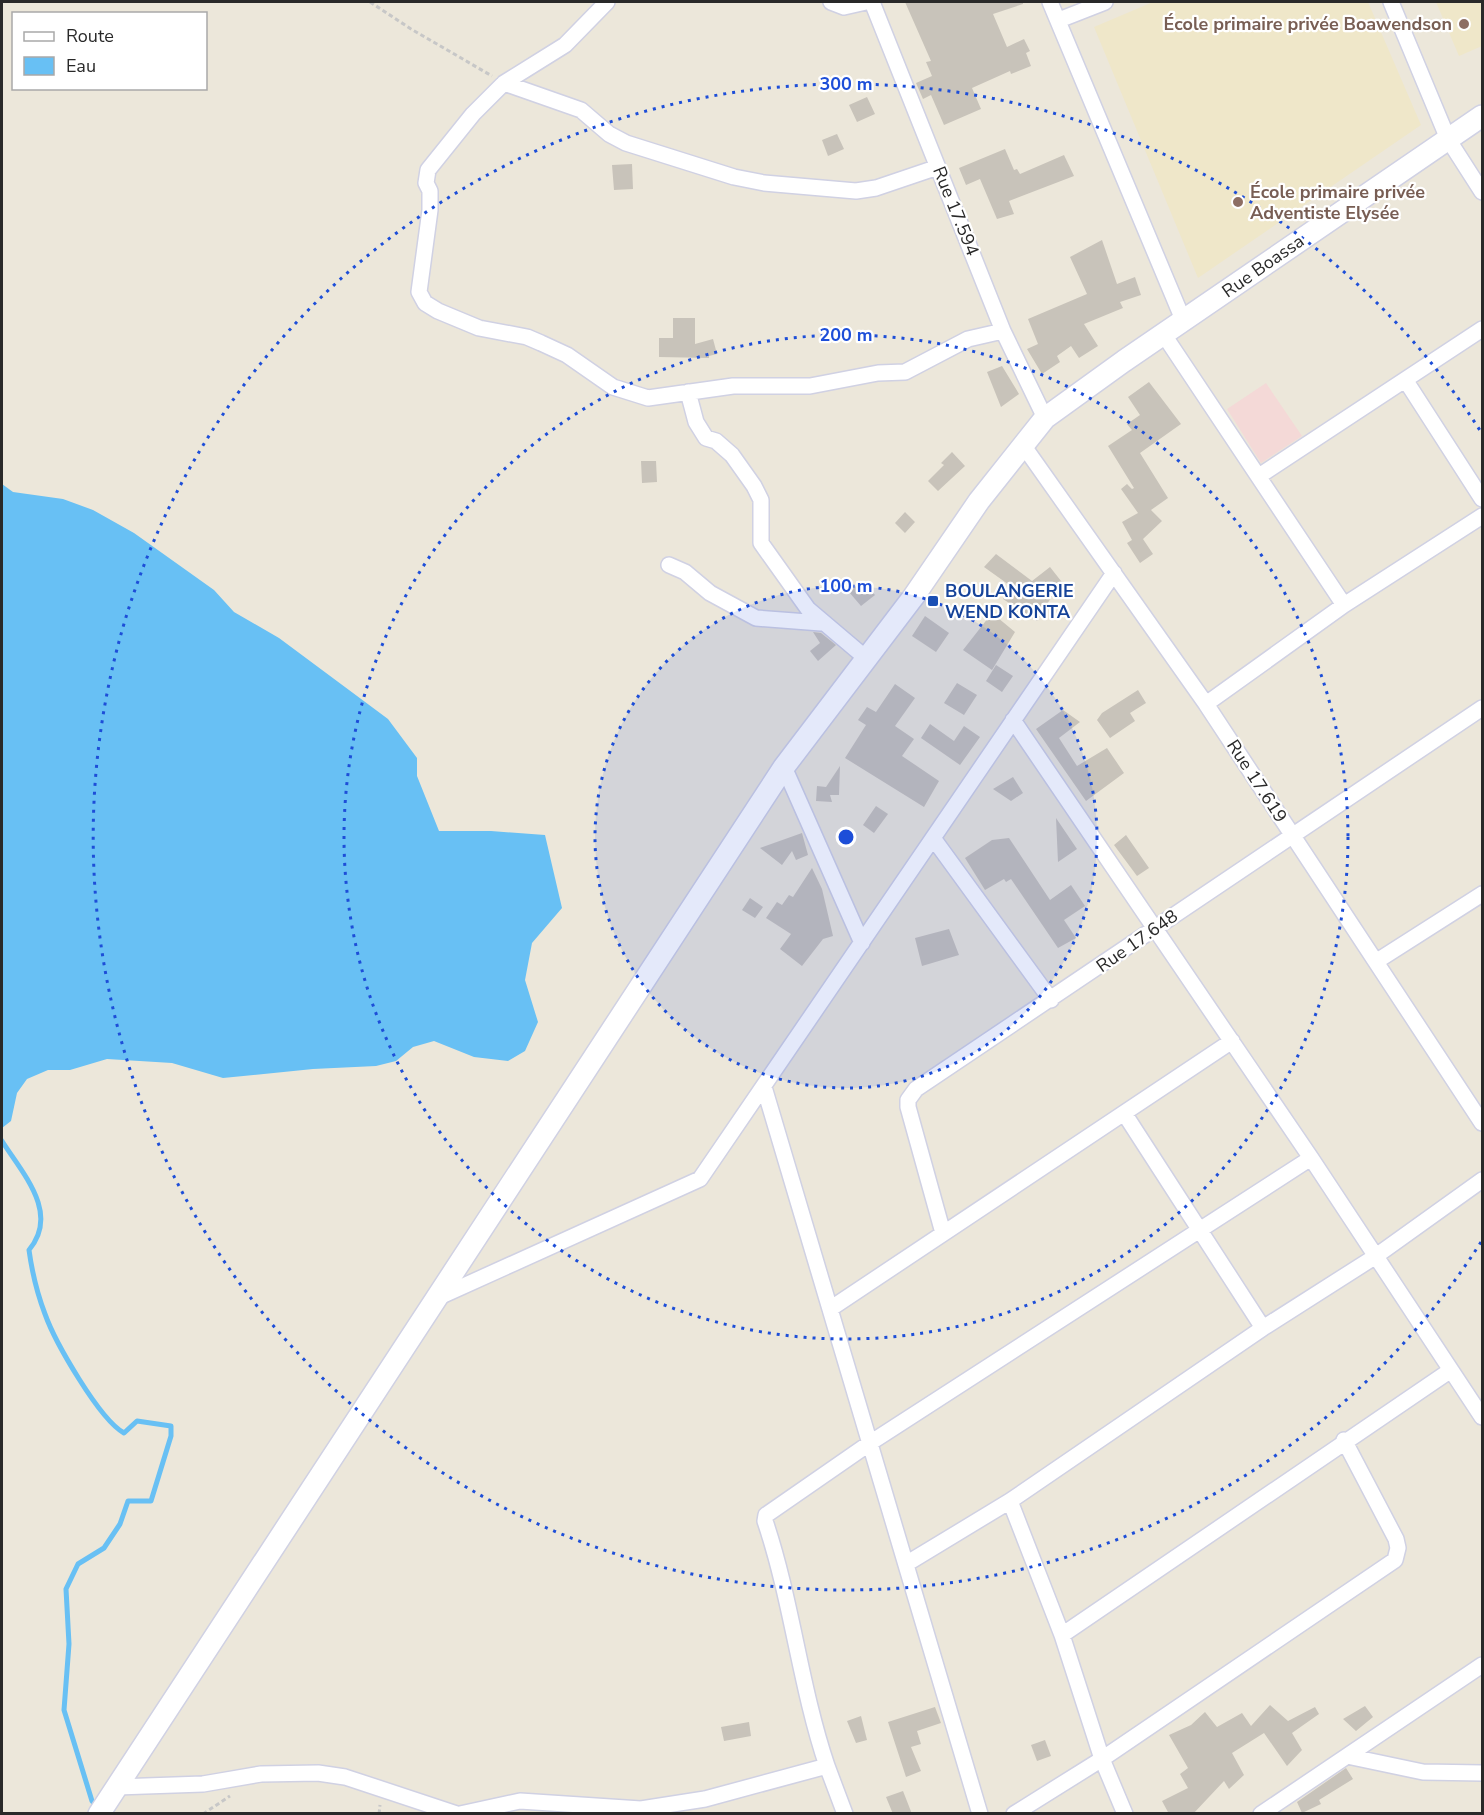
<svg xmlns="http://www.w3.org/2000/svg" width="1484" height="1815" viewBox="0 0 1484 1815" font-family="'Nunito Sans',sans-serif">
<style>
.education{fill:#efe7c9}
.medical{fill:#f4d9d7}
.water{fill:#68c0f4}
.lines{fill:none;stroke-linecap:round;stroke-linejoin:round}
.stream{stroke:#68c0f4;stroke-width:5}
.building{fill:#c8c3ba}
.street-casing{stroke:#d0d1e3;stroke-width:18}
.secondary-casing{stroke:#d0d1e3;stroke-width:24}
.path{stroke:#c7c7c7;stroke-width:3;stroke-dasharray:4.5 3;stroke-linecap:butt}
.street{stroke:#fff;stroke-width:15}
.secondary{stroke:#fff;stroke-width:21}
.ring{fill:none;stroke:#1d4ed8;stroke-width:3;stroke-dasharray:3 6}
.education-dot{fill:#8d6e63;stroke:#fff;stroke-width:2}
.transit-dot{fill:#1a4fb4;stroke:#fff;stroke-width:2}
.labels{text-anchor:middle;stroke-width:4.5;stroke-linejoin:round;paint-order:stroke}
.education-label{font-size:18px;font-weight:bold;fill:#785e54;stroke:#fff;text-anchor:end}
.street-label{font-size:18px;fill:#292929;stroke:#fff}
.transit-label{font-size:18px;font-weight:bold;fill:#164399;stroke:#fff;text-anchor:start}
.centre{fill:#1d4ed8;stroke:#fff;stroke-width:3}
.ring-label{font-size:18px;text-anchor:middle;font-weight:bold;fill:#1d4ed8;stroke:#fff;stroke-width:4.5;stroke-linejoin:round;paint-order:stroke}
</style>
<rect width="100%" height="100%" fill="#ece7da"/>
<path class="education" d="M1153 2H1368L1421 125 1198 278 1094 27Z
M1436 2H1482V46L1459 56Z"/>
<path class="medical" d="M1266 383 1302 436 1261 463 1227 409Z"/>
<path class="water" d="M2 484 13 492 63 499 93 510 134 533 214 590 234 612 279 638 388 719 417 758V776L439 831H491L545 835 562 908 532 943 525 980 538 1022 525 1051 508 1061 474 1057 434 1041 413 1047 396 1061 376 1066 313 1069 223 1078 172 1063 107 1059 70 1070H48L27 1079 17 1093 11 1121 2 1128Z"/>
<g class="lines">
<path class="stream" d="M2 1141C23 1174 60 1213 29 1250 32 1272 37 1293 45 1314 55 1342 99 1419 124 1433L137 1421 171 1426V1436L151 1501H128L120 1524 104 1548 78 1564 66 1589 69 1644 64 1710 92 1801 97 1807"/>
</g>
<path class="building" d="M905 2H1023V4L993 14 1007 47 1024 39 1030 51 1026 53 1031 66 1011 74 1010 71 972 88 981 109 944 125 931 95 923 99 916 83 932 76 926 62 931 61Z
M867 97 875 114 857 122 849 105Z
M837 134 844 149 828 156 822 140Z
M1005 149 1014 170 1017 169 1020 174 1064 155 1074 176 1009 201 1014 214 997 219 980 179 966 185 959 168Z
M632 164 633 189 614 190 612 165Z
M1102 240 1117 284 1135 277 1141 295 1120 302 1123 308 1084 324 1098 346 1079 358 1071 346 1057 356 1060 362 1042 374 1027 349 1038 344 1028 319 1087 294 1070 257Z
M673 318H695V344L713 339 717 354 709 356V358L659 357V338H673Z
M1002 366 1019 394 1001 407 987 372Z
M1149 382 1181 424 1140 453 1168 498 1151 510 1162 521 1143 539 1153 554 1140 563 1127 543 1132 540 1122 522 1138 513 1121 489 1127 484 1132 489 1134 488 1108 446 1132 430 1127 424 1140 415 1128 397Z
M952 452 965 466 938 491 928 481 944 465 941 463Z
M641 461H656L657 482 642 483Z
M905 512 915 522 905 533 895 523Z
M996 554 1032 581 1050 567 1065 586 1052 596 1037 621 1003 599 1012 587 984 567Z
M862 581 875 595 861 606 849 592Z
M992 613 1015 632 992 670 963 650Z
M925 616 949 633 936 652 912 636Z
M813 632 821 633 836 645 818 661 810 651 820 643Z
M996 665 1013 676 1002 692 986 681Z
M957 683 977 695 964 715 944 703Z
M895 684 915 698 895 726 914 739 902 756 939 781 924 807 845 758 866 725 858 720 867 707 876 712Z
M1138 690 1146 703 1130 713 1135 721 1110 738 1097 720 1102 713Z
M1063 710 1080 722 1059 738 1077 766 1107 748 1124 773 1086 801 1036 729Z
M930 724 954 741 964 726 980 737 960 765 921 738Z
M840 766 839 795H830L832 802 816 801 817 786 826 787Z
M1013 777 1023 793 1011 801 993 789Z
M876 806 888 814 874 833 863 825Z
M1056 818 1077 849 1058 862Z
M802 833 808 855 796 860 792 851 782 865 760 848Z
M1126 835 1149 868 1137 876 1114 845Z
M1009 838 1050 900 1071 885 1085 906 1064 920 1076 938 1058 948 1011 879 1006 882 1004 879 985 890 965 858 992 840Z
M812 868 822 889 833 936 823 939 802 966 780 949 791 934 766 918 777 902 782 905 789 895 793 897Z
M750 898 763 907 755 918 742 910Z
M949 929 959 955 922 966 915 938Z
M1270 1705 1288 1721 1315 1707 1319 1714 1292 1733 1302 1750 1287 1766 1264 1733 1232 1753 1244 1775 1229 1789 1224 1781 1193 1814H1169L1162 1801 1188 1788 1180 1774 1188 1768 1169 1735 1191 1725 1205 1712 1217 1727 1242 1713 1251 1726Z
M1365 1706 1373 1717 1356 1731 1343 1719Z
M935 1707 941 1723 917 1731 921 1744 911 1747 921 1771 906 1777 888 1722Z
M861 1716 867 1740 856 1743 847 1721Z
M749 1722 751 1736 724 1741 721 1727Z
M1045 1740 1051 1756 1037 1761 1031 1745Z
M1346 1768 1353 1779 1319 1800 1321 1804 1302 1813 1297 1802Z
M903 1791 912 1814H893L886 1797Z"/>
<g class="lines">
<defs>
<path id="street" d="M607 2 565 45 504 83 473 114 428 170 426 183 430 191V210L419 292 425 303 438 311 479 328 527 337 541 343 567 355 613 387 648 398 733 386H810L878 373 905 372 968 339 1003 331
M831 2 844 7 866 2
M872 2 1003 331 1045 418
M1050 2 1184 322
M1391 2 1448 139 1482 192
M1059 20 1105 2
M504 83 581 110 609 134 626 143 734 177 764 183 856 191 876 188 938 167
M1164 335 1344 605
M1406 381 1482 499
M688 392 696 422 706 438 716 441 732 455 754 486 761 500V543L808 609 867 659
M1023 445 1206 704 1482 1123
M1259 476 1482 329
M669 565 685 572 710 593 756 618 821 623
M1206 704 1344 605 1482 516
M1013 720 1311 1158 1482 1417
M784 767 862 943
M933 838 1051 1000
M1377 961 1482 894
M764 1087 980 1814
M1124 1113 1263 1328
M943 1233 908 1107V1100L916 1089 1482 708
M437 1298 700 1179 1114 573
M830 1309 1232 1041
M1010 1501 1062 1635 1102 1759 1125 1814
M906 1564 1010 1501 1263 1328 1376 1256 1482 1180
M1062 1635 1451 1370
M1347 1756 1423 1772 1482 1773
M827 1766C800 1686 792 1601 765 1521L766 1515 870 1443 1311 1158
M117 1787 203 1784 261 1774 318 1773 345 1777 457 1814
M460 1814 520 1801 641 1809 705 1799 827 1766 845 1814
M1014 1814 1102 1759 1395 1560 1398 1548 1396 1539 1344 1440
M1261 1814 1482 1665"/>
<path id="secondary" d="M99 1814 784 767 914 596 979 501 1045 418 1124 361 1482 116"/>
</defs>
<use href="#street" class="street-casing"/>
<use href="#secondary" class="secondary-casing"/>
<path class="path" d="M370 2 411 29 492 76
M203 1814 230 1796
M379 1814 380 1805"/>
<use href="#street" class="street"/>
<use href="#secondary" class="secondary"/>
</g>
<circle cx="846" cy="837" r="251" fill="#1d4ed8" fill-opacity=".12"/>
<g class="ring">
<circle cx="846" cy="837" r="251"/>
<circle cx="846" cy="837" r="502"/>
<path d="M1481 1242A753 753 0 1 1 1481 432"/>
</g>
<g class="education-dot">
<circle cx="1464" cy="24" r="6"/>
<circle cx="1238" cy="202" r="6"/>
</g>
<rect class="transit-dot" x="927" y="595" width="12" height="12" rx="3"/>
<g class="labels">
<g class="education-label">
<text x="1452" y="30">École primaire privée Boawendson</text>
<text x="1250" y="198" text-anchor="start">École primaire privée<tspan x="1250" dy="21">Adventiste Elysée</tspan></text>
</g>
<g class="street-label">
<text transform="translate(956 211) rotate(68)" y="6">Rue 17.594</text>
<text transform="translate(1263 266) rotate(-35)" y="6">Rue Boassa</text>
<text transform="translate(1257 781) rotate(57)" y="6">Rue 17.619</text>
<text transform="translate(1137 941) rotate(-35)" y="6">Rue 17.648</text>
</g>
<g class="transit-label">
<text x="945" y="597">BOULANGERIE<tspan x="945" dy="21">WEND KONTA</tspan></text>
</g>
</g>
<circle cx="846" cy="837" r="9" class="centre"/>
<g class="ring-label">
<text x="846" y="90">300 m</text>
<text x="846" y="341">200 m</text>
<text x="846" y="592">100 m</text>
</g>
<rect width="1484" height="1815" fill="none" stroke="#292929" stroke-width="6"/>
<rect x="12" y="12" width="195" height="78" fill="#ffffff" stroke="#a9a9a9" stroke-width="1.5"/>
<rect x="24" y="32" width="30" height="9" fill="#ffffff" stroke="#a9a9a9" stroke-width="1.5"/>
<text x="66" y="42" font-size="18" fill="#292929">Route</text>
<rect x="24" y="57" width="30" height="18" fill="#68c0f4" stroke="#a9a9a9" stroke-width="1.5"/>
<text x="66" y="72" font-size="18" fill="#292929">Eau</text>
</svg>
